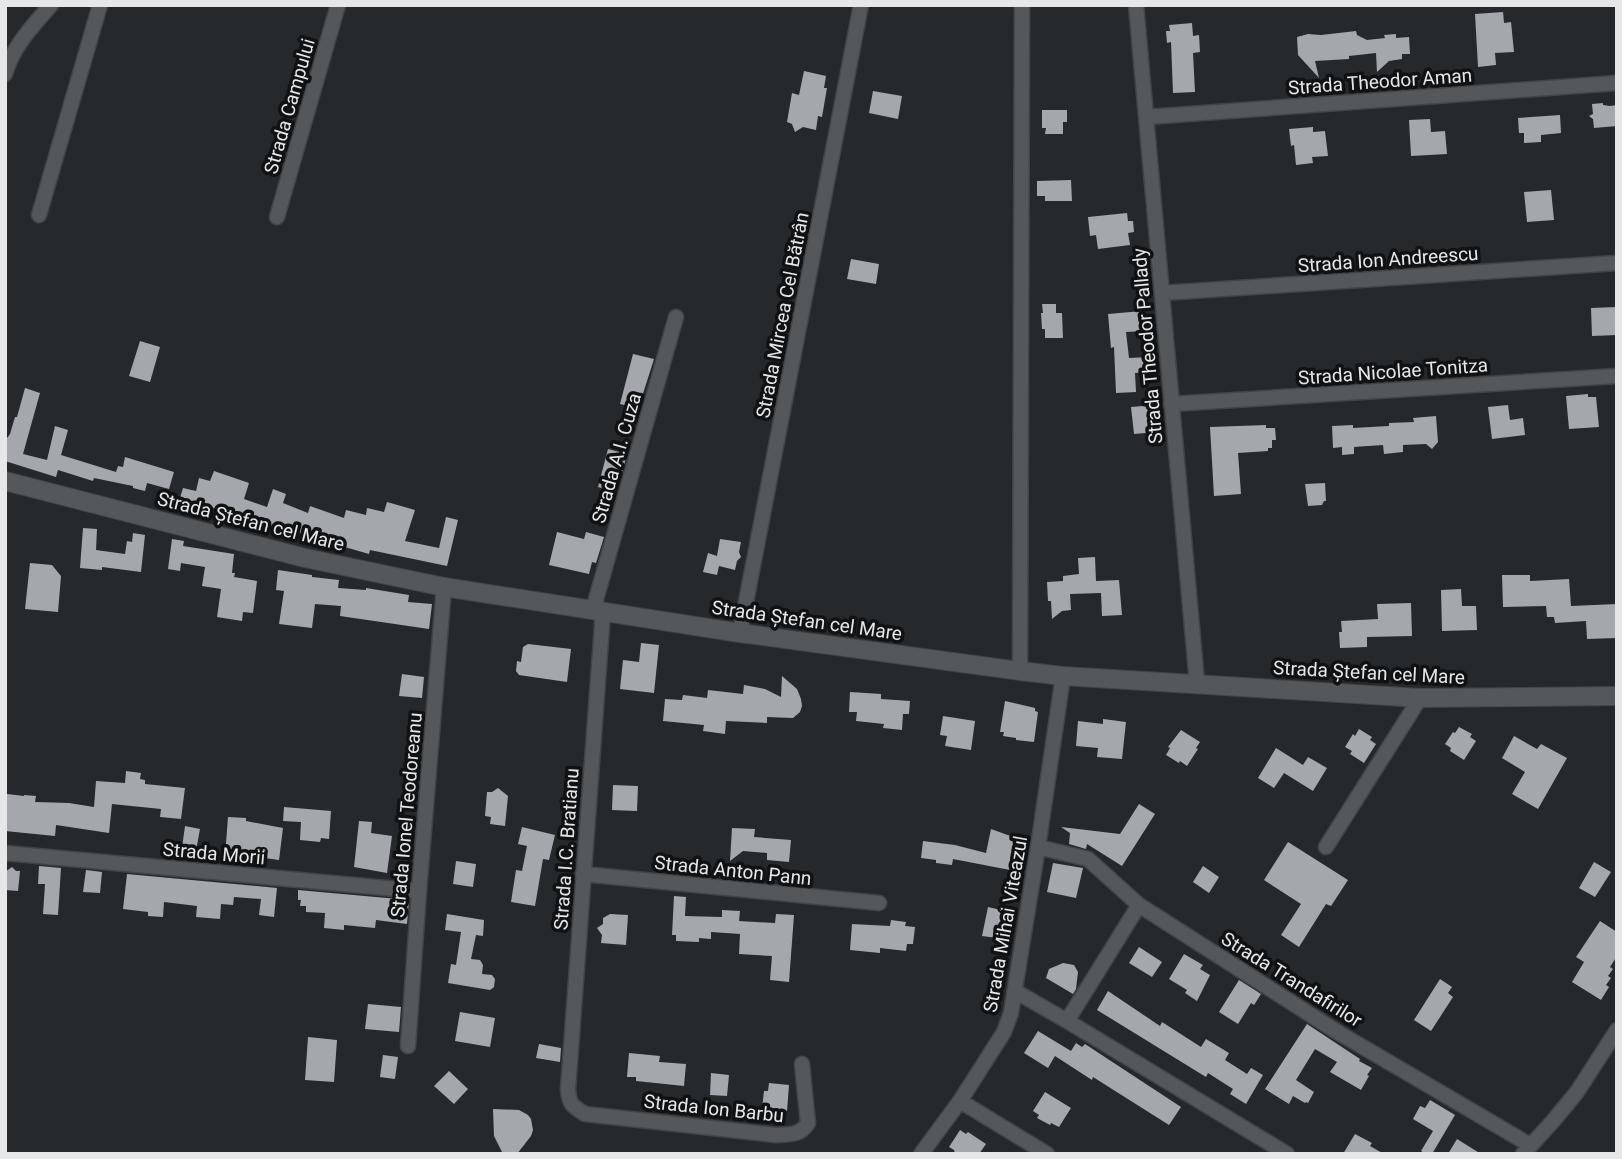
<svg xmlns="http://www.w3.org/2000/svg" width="1622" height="1159" viewBox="0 0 1622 1159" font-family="Roboto,sans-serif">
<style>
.building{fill:#a4a8ac}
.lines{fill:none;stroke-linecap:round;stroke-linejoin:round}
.minor-casing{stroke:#424547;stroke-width:17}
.tertiary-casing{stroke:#424547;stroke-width:20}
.minor{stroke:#54585b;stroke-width:14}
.tertiary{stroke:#54585b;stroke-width:18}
.labels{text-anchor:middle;stroke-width:7;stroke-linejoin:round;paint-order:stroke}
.street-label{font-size:19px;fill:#e5e7e9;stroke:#101213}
</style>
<rect width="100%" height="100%" fill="#26292c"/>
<path class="building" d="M1503 12 1504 23 1511 22 1514 52 1495 53 1496 65 1478 67 1475 14Z
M1192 23 1193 36 1199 35 1200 52 1193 53 1195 92 1173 93 1171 42 1167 43 1166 31H1170L1169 25Z
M1356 31 1357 35 1367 40 1385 38 1384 35 1396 34V38L1409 37 1410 54H1402V59L1389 61 1377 72 1376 53 1349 56V59L1315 61 1319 78 1298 55 1297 37 1308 34 1321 35Z
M804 71 826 76 824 88H827L822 117 818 116 816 130 803 127 795 132 792 124 787 122 792 93 799 95Z
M873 91 902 96 898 119 869 113Z
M1603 103V105L1610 106 1617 105V126L1594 128 1593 119 1589 116 1593 114 1592 104Z
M1042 110H1067V122H1063V134H1045L1046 128H1042Z
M1560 115 1561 133 1541 135V142L1524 143V133H1519L1518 118Z
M1430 119 1431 132 1445 131 1447 154 1411 156 1409 120Z
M1313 127V132L1325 131 1328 156 1312 157 1313 163 1296 165 1294 145 1291 146 1289 129Z
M1071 180 1072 201H1045V196H1037V181Z
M1551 190 1554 220 1527 222 1524 192Z
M1127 213 1128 221H1133L1134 232 1128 233 1130 245 1098 249 1096 235 1090 236 1088 217Z
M851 259 879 264 876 284 847 279Z
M1042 304H1056V313H1062L1063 338H1045V329H1042L1041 313H1043Z
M1617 307V335L1592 336 1591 308Z
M1142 311 1144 331 1126 332 1129 358 1149 357 1150 372 1135 373 1136 392 1116 393 1114 347 1111 348 1108 314Z
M140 341 160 347 150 382 129 376Z
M633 354 654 359 641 400 636 399 633 407 620 404Z
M25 388 40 393 23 454 47 460 55 426 68 430 61 455 116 472 118 466 123 467 125 457 174 472 169 489 147 483 145 491 133 488V486L94 478 93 481 58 470 56 477 5 461V441L10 434 15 417H17Z
M1588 394V397H1596L1599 427 1569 429 1566 396Z
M1155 405 1157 432 1134 434 1131 407Z
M1508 405 1510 420 1523 418 1525 435 1492 439 1488 407Z
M1436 416 1438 442 1432 449 1426 444 1403 445V452L1384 454 1383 445 1354 447V454L1342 455V447L1333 448 1332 426 1353 425V428L1389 426V423L1414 422 1413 418Z
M1266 425V428H1275L1276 440H1272V448H1268V451L1238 453 1241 494 1214 496 1210 427Z
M608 449 627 454 620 480 615 479 612 491 598 487Z
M214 471 249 483 244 499 267 507 273 489 286 494 283 503 308 513 310 506 344 518 346 510 366 515 367 508 384 512 387 502 415 510 405 541 439 548 446 517 458 520 447 566 370 550 369 554 324 541 275 525 274 527 239 515 238 517 202 504 201 507 179 501 183 488 196 491 199 478 210 481Z
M1325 483 1326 501H1324L1322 505 1308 506 1305 484Z
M83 528 97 529 96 550 125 554 127 541 132 542 133 533 145 535 141 572 102 567V570L80 568Z
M557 532 584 539 586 532 604 537 596 563 592 562 589 574 549 565Z
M172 539 184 541 183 546 234 554 232 573H235L234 577 257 581 253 613 243 612 242 621 217 617 221 589 202 586 205 567 181 563 180 571 168 569Z
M720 539 741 542 739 552 741 557 737 561 735 570 719 566 717 575 703 572 708 553 717 556Z
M1095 557 1096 581 1119 580 1122 615 1102 616 1101 593 1070 594 1071 610 1062 611 1052 619 1051 601H1048L1047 582 1063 581V576L1079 574 1078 558Z
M30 563 52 565 61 576 58 612 25 609Z
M278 570 312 575V577L339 580 338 588 366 590V588L409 595 408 602 432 604 429 629 340 616 341 606 315 604 312 628 279 624 284 591 276 590Z
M1502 575H1530V581L1569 579 1571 606 1617 604V638L1587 639 1586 621 1555 623 1554 617H1547L1546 606 1503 607Z
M1461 589 1462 606H1476L1477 630 1442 631 1441 590Z
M1411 603 1412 636 1367 637V647L1340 648 1339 632H1342L1341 621 1378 619 1377 604Z
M641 643 659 645 654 693 620 689 623 660 639 662Z
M528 644 571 649 567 682 519 675 516 671 517 661 521 662 523 647Z
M402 674 424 677 422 698 399 696Z
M782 676 797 689 801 699 802 706 800 712 793 718 767 717V723L726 721 725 734 703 731 704 725 663 721 665 699 682 700 683 695 707 698 708 690 743 694 744 685 765 689 781 697Z
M850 692 881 694V699L910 701 909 714H903L902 730 883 728 884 724 856 721 857 712H849Z
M1005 701 1035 708V711L1038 712 1034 742 1016 740V738L1003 736 1004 732H1000Z
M943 716 975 721 971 750 945 746 947 736 940 735Z
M1103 719 1126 722 1122 759 1097 757 1098 748 1076 746 1078 721 1103 724Z
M1459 727 1472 734 1470 737 1476 741 1464 760 1450 751 1451 748 1445 744 1453 732 1455 733Z
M1359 729 1372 737 1370 740 1376 744 1364 763 1350 754 1352 751 1345 747 1353 734 1355 736Z
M1181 730 1200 742 1196 748 1198 749 1187 766 1180 761 1179 763 1166 755 1170 748 1168 747Z
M1514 736 1537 749 1541 744 1567 758 1538 809 1512 794 1525 772 1502 758Z
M1276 748 1303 765 1308 757 1327 768 1313 791 1284 773 1274 788 1258 778Z
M126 771 141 773 140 779 145 780V784L185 788 181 819 160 817 161 809 112 804 109 833 56 825 55 836 5 831 7 794 24 796V795L36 796 35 802 69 803 94 807 96 781 125 783Z
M613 785 638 786 637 811 612 810Z
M498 788 508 796 505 826 490 824 491 817 485 816 487 792H492Z
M1139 804 1155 814 1122 866 1087 844 1086 849 1069 844 1070 833 1061 827 1120 834Z
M284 807 331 811 329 839 321 838 320 842 300 840 301 822 283 821Z
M228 817 246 818V821L283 828 279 860 242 855V858L225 856Z
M359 821 372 822 371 833 392 836 387 873 354 867Z
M185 826 200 829 196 851 182 848Z
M522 827 555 835 549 860 543 859 535 906 511 902 516 870 522 871 527 846 518 844Z
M732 828 755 829 754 837 791 840 789 862 767 860V853L743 851 730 861Z
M991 829 1016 838 1010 870 953 859 952 865 936 863V860L921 858 923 841 955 845 986 853Z
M1288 842 1348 880 1331 906 1326 904 1299 947 1281 935 1301 904 1264 880Z
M456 861 476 864 473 887 453 884Z
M1594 862 1611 872 1595 897 1579 888Z
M1053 863 1083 868 1076 898 1047 892Z
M39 866 61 868 58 915 43 914 45 884H38Z
M1203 866 1219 877 1209 893 1193 882Z
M12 867 16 871H20L18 891 5 890V872Z
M86 870 102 872 100 893 83 892Z
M127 874 277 888 274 917 259 915 261 899 234 897 233 905 221 904 220 919 196 917 197 906 164 902 163 917 148 916V912L123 909Z
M298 890 409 900 407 924 376 920 375 928 344 925V930L324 928 325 913 306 912V906H300L301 900H298Z
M674 896 686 897 685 916 722 917V910L740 911 739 921 775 923 776 914 794 915 789 982 770 980 772 956 739 954 740 934 711 932V939L699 938V942L676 941V935H672Z
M988 907 1001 910 1002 913 1010 916 1005 939 982 936Z
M447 914 484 920 483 936 476 935 471 959 480 960 483 965 482 974 492 975 495 979 494 987 490 990 448 983 451 964 456 965 461 932 445 930Z
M610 914 628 915 626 945 601 943 602 935 597 928 603 924V918Z
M891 920 906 922 905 926 915 927 913 944H907L906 951 880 948V953L850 950 852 924 890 926Z
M1600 921 1617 932V956L1610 967 1613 969 1608 976 1611 978 1606 985 1609 987 1601 1000 1572 982 1584 962 1576 957Z
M1139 947 1162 962 1152 977 1129 963Z
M1184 954 1203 965 1200 969 1210 975 1197 1001 1185 993 1187 990 1169 979Z
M1063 963 1074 965 1078 972 1076 989 1073 994 1046 978 1049 969Z
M1440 979 1452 987 1448 993 1453 997 1431 1031 1414 1020Z
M1239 980 1261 994 1254 1005 1251 1003 1238 1024 1219 1012Z
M1108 991 1160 1026 1162 1022 1201 1047 1206 1039 1229 1053 1225 1060 1247 1074 1251 1068 1263 1075 1246 1104 1230 1094 1233 1089 1208 1073 1206 1077 1097 1010Z
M368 1004 401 1007 399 1032 365 1029Z
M460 1012 495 1018 490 1047 455 1041Z
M1307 1024 1360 1059 1359 1061 1372 1068 1367 1075 1369 1076 1361 1090 1330 1072 1337 1062 1315 1049 1296 1080 1314 1092 1308 1103 1306 1102 1305 1103 1293 1096 1289 1104 1265 1089Z
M1038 1031 1071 1051 1076 1043 1082 1047 1085 1044 1181 1107 1169 1125 1093 1077 1092 1080 1055 1056 1048 1068 1024 1053Z
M308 1037 337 1040 334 1082 305 1080Z
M539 1044 561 1048 560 1062 536 1058Z
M629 1053 660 1056 659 1062 686 1064 684 1086 636 1081V1077H627Z
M383 1055 398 1057 395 1079 380 1077Z
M449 1071 468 1089 454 1104 434 1086Z
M711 1073 729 1075 727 1096 710 1095Z
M769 1083 789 1085 787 1111 762 1109 764 1091H768Z
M1045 1092 1071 1108 1059 1127 1051 1123 1050 1125 1037 1118 1039 1115 1033 1111Z
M1430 1100 1455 1115 1432 1154H1426L1421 1151 1433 1131 1413 1119 1420 1106 1425 1108Z
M493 1109 519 1110 528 1115 531 1119 533 1130 531 1136 517 1154H503L494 1136Z
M960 1130 966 1134 968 1132 986 1144 979 1154H955L954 1150 949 1147Z
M1355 1134 1372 1143 1370 1146 1384 1154H1343Z
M1457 1139 1481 1154H1448Z"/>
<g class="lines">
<defs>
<path id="minor" d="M1136 5 1197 683
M5 74C13 46 32 27 51 5
M1147 117 1617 83
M39 215 100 5
M277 217 338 5
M1162 293 1617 263
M1171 404 1617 376
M593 610 676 317
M603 612 568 1089C569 1104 572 1106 585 1114L775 1135C789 1134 800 1136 808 1123L802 1064
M740 633 861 5
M1020 671 1022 5
M1038 847 1088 859 1139 905 1339 1033 1530 1145
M1326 847 1420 698
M5 853 419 891
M583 874 879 903
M1015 991 1067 1021 1287 1154
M1067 1021 1139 905
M408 1046 419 891 444 587
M960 1101 1047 1154
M921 1154 960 1101 1004 1032 1011 1013 1038 847 1063 676
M1523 1154 1554 1120 1577 1092 1617 1030"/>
<path id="tertiary" d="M5 481 305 558 444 587 740 633 1020 671 1063 676 1420 698 1617 696"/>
</defs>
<use href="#minor" class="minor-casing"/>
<use href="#tertiary" class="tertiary-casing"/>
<use href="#minor" class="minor"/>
<use href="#tertiary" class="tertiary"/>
</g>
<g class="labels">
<g class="street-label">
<text transform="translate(1380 81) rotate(-4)" y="7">Strada Theodor Aman</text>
<text transform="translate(289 106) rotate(-74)" y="7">Strada Campului</text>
<text transform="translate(1388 259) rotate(-4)" y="7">Strada Ion Andreescu</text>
<text transform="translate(782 315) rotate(-79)" y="7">Strada Mircea Cel Bătrân</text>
<text transform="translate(1147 346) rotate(-95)" y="7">Strada Theodor Pallady</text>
<text transform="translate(1393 371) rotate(-4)" y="7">Strada Nicolae Tonitza</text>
<text transform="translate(616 458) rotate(-74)" y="7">Strada A.I. Cuza</text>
<text transform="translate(251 521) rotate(14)" y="7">Strada Ștefan cel Mare</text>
<text transform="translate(807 620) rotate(8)" y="7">Strada Ștefan cel Mare</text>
<text transform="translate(1369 672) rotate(3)" y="7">Strada Ștefan cel Mare</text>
<text transform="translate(406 815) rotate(-85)" y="7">Strada Ionel Teodoreanu</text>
<text transform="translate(566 849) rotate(-86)" y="7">Strada I.C. Bratianu</text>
<text transform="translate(214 853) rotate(5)" y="7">Strada Morii</text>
<text transform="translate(733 870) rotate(6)" y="7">Strada Anton Pann</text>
<text transform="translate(1005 924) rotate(-80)" y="7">Strada Mihai Viteazul</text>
<text transform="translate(1292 979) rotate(32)" y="7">Strada Trandafirilor</text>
<text transform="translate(714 1108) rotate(6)" y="7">Strada Ion Barbu</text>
</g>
</g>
<rect width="1622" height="1159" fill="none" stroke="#e5e7e9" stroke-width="14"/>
</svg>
